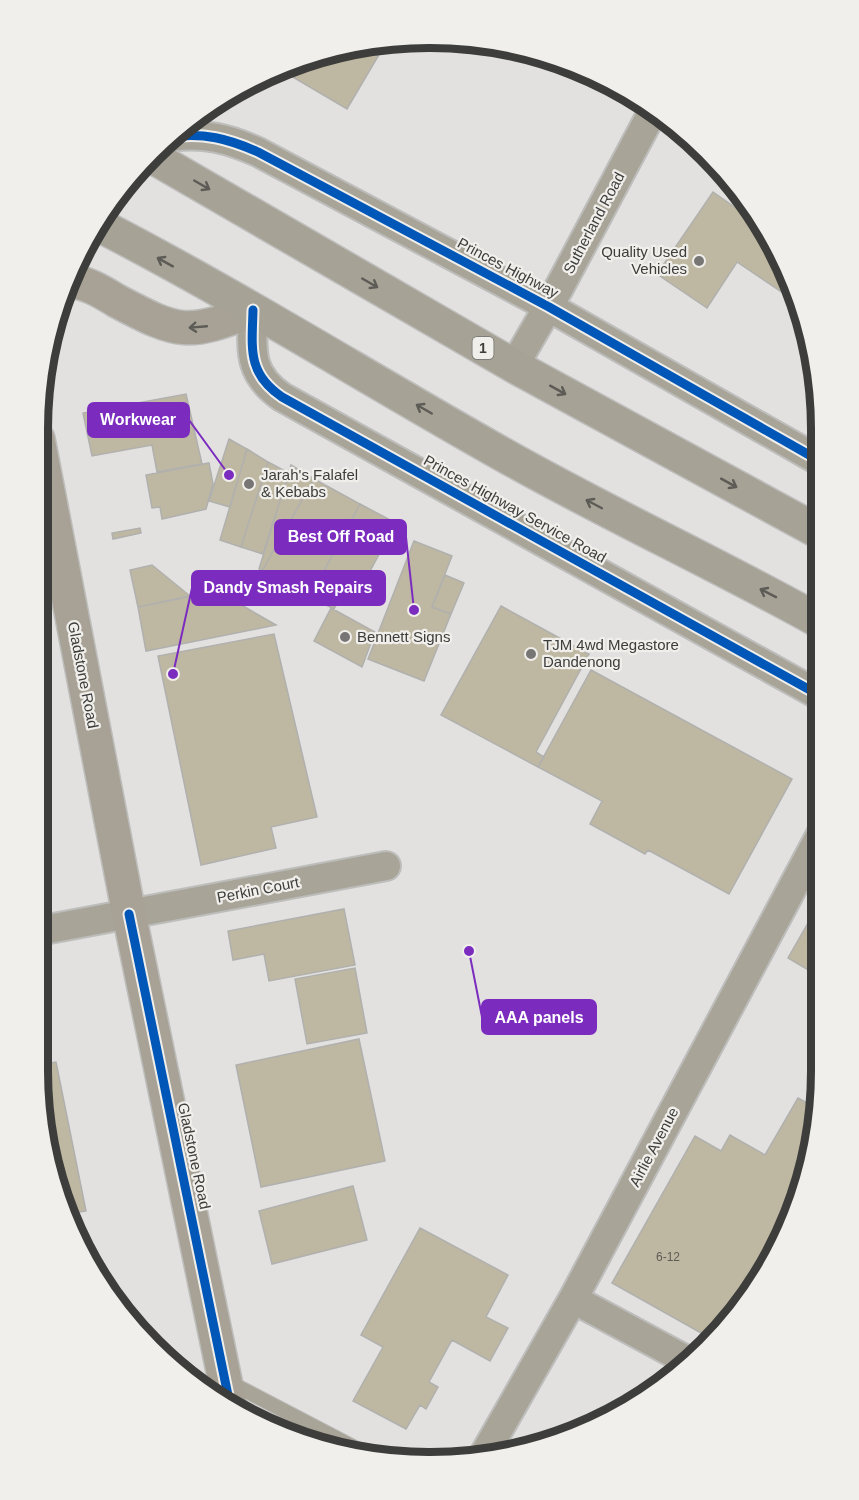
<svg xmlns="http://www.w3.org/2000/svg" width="859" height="1500" viewBox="0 0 859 1500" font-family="Helvetica,sans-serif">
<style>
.building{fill:#beb7a2;stroke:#b0b0ae;stroke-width:1.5}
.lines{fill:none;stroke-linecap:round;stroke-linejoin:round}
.service-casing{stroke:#bdbdbc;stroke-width:16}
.minor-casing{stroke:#bdbdbc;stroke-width:32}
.secondary-casing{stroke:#bdbdbc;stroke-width:36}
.trunk-casing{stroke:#bdbdbc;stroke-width:36}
.service{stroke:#a8a498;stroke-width:14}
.minor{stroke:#a8a498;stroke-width:28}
.secondary{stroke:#a7a295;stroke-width:33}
.trunk{stroke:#a7a296;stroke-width:33}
.cycleway-casing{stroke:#f1efeb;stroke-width:13}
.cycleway{stroke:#0057b8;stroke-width:9}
.oneway{stroke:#5d5b56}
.poi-dot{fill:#777674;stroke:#f1efeb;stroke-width:2}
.labels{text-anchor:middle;stroke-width:4.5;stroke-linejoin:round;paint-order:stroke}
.number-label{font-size:12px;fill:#5d5c55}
.shield{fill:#f1efeb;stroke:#737270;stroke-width:1.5}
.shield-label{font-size:14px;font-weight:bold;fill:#3d3d3b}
.street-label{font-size:15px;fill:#3d3d3b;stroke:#f1efeb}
.poi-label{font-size:15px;fill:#3d3d3b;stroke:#f1efeb;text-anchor:start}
.rim{fill:none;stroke:#3d3d3b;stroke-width:8}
.leader{fill:none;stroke:#7b2cbf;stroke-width:2}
.callout-dot{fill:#7b2cbf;stroke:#f1efeb;stroke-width:2}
.callout{fill:#7b2cbf;stroke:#7b2cbf;stroke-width:2}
.callout-label{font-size:16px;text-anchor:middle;font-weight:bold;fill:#fff}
</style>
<rect width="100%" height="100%" fill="#e2e1df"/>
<path class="building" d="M387 41 347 109 279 69 328 51Z
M705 151 706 152 725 175 700 161Z
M713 192 762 226 801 305 737 262 707 308 657 274Z
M815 365 818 379V385L808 379Z
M186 394 202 464 157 472 152 445 92 456 83 413Z
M229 439 247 449 230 507 209 501Z
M247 449 268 462 241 547 220 540Z
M268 462 289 473 263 554 241 547Z
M209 463 213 484 206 509 162 519 160 507 152 508 146 475Z
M291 465 314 479 262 571 259 569Z
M314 479 360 504 310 597 262 571Z
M360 504 396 523 363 584 351 578 334 609 310 597Z
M140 528 141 533 113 539 112 533Z
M414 541 452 556 432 607 451 614 424 681 368 659Z
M152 565 190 596 138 607 130 570Z
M445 575 464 583 451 614 432 607Z
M217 591 276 625 146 651 138 607Z
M501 606 589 654 536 752 544 757 538 767 441 715Z
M331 608 375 632 362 667 314 641Z
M274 634 317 817 271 827 276 848 201 865 158 656Z
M591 670 792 779 729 894 648 850 645 854 590 824 602 801 538 767Z
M820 902V977L788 958Z
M344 909 355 965 269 981 264 954 233 960 228 931Z
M355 968 367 1033 307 1044 295 979Z
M359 1039 385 1161 261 1187 236 1065Z
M56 1062 86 1211 68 1214 58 1196 38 1070V1065Z
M798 1098 818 1109 801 1196 769 1267 710 1338 612 1283 695 1136 721 1151 730 1135 765 1155Z
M353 1186 367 1240 272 1264 259 1211Z
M420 1228 508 1275 486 1317 508 1328 490 1361 452 1340 429 1382 438 1387 426 1409 420 1405 406 1429 353 1401 383 1347 361 1335Z"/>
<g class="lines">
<defs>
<path id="service" d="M227 1381 365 1453"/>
<path id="minor" d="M171 137C203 132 229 139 258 152L549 307 818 460
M253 310C252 349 247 373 282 397L819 695
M514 366 559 288 653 111
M38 931 386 866
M573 1299 690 1362
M484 1455 573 1299 820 836"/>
<path id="secondary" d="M70 281C88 283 102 292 117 301 179 334 188 336 253 310
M38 439 129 914 230 1405"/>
<path id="trunk" d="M151 156 514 366 819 532
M97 224C235 295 367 378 502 454 606 513 715 563 819 621"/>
</defs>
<use href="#service" class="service-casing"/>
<use href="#minor" class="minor-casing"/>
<use href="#secondary" class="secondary-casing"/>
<use href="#trunk" class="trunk-casing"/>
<use href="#service" class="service"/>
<use href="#minor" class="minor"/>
<use href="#secondary" class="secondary"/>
<use href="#trunk" class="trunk"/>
<defs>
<path id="cycleway" d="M171 137C203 132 229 139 258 152L549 307 818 460
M253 310C252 349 247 373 282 397L819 695
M129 914 230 1405"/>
</defs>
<use href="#cycleway" class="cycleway-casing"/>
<use href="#cycleway" class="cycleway"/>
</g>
<defs><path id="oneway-shaft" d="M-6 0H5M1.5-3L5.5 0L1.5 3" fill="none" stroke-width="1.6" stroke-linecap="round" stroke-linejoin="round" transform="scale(1.5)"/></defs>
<g class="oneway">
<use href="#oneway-shaft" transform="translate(202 185) rotate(30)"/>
<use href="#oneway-shaft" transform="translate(165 262) rotate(-151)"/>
<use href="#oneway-shaft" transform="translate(370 283) rotate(30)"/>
<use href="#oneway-shaft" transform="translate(198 327) rotate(175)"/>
<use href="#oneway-shaft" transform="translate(558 390) rotate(29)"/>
<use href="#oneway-shaft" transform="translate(424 409) rotate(-150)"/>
<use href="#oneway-shaft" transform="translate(729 483) rotate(29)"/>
<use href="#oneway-shaft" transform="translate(594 504) rotate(-152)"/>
<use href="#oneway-shaft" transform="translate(768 593) rotate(-153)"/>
</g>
<g class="poi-dot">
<circle cx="699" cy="261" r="6"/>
<circle cx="249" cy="484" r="6"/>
<circle cx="345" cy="637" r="6"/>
<circle cx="531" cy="654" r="6"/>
</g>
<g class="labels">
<g class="number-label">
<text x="668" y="1261">6-12</text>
</g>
<rect class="shield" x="472.5" y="337" width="21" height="22" rx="4.5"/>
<g class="shield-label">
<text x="483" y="353">1</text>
</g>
<g class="street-label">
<text transform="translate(594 223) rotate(-62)" y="5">Sutherland Road</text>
<text transform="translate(508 268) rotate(28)" y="5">Princes Highway</text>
<text transform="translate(515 509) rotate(29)" y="5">Princes Highway Service Road</text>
<text transform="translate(83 675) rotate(79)" y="5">Gladstone Road</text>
<text transform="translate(258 890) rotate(-11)" y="5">Perkin Court</text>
<text transform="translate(654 1147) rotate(-62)" y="5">Airlie Avenue</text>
<text transform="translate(194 1156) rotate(78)" y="5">Gladstone Road</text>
</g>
<g class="poi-label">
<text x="687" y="257" text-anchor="end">Quality Used<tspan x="687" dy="17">Vehicles</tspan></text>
<text x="261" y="480">Jarah's Falafel<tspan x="261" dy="17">&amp; Kebabs</tspan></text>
<text x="357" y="642">Bennett Signs</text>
<text x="543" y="650">TJM 4wd Megastore<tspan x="543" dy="17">Dandenong</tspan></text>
</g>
</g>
<path d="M0 0H859V1500H0ZM429 48H430A381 381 0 0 1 811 429V1071A381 381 0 0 1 430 1452H429A381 381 0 0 1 48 1071V429A381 381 0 0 1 429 48Z" fill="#f1efeb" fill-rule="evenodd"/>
<path class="rim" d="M429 48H430A381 381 0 0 1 811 429V1071A381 381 0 0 1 430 1452H429A381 381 0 0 1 48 1071V429A381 381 0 0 1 429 48Z"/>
<path class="leader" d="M229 475L189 420M414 610L406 537M173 674L192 588M469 951L482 1017"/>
<g class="callout-dot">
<circle cx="229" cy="475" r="6"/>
<circle cx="414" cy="610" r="6"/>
<circle cx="173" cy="674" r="6"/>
<circle cx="469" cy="951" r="6"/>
</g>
<g class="callout">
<rect x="88" y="403" width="101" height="34" rx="6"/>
<rect x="275" y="520" width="131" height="34" rx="6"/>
<rect x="192" y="571" width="193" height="34" rx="6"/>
<rect x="482" y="1000" width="114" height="34" rx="6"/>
</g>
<g class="callout-label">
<text x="138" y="425">Workwear</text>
<text x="341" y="542">Best Off Road</text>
<text x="288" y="593">Dandy Smash Repairs</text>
<text x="539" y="1023">AAA panels</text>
</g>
</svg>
